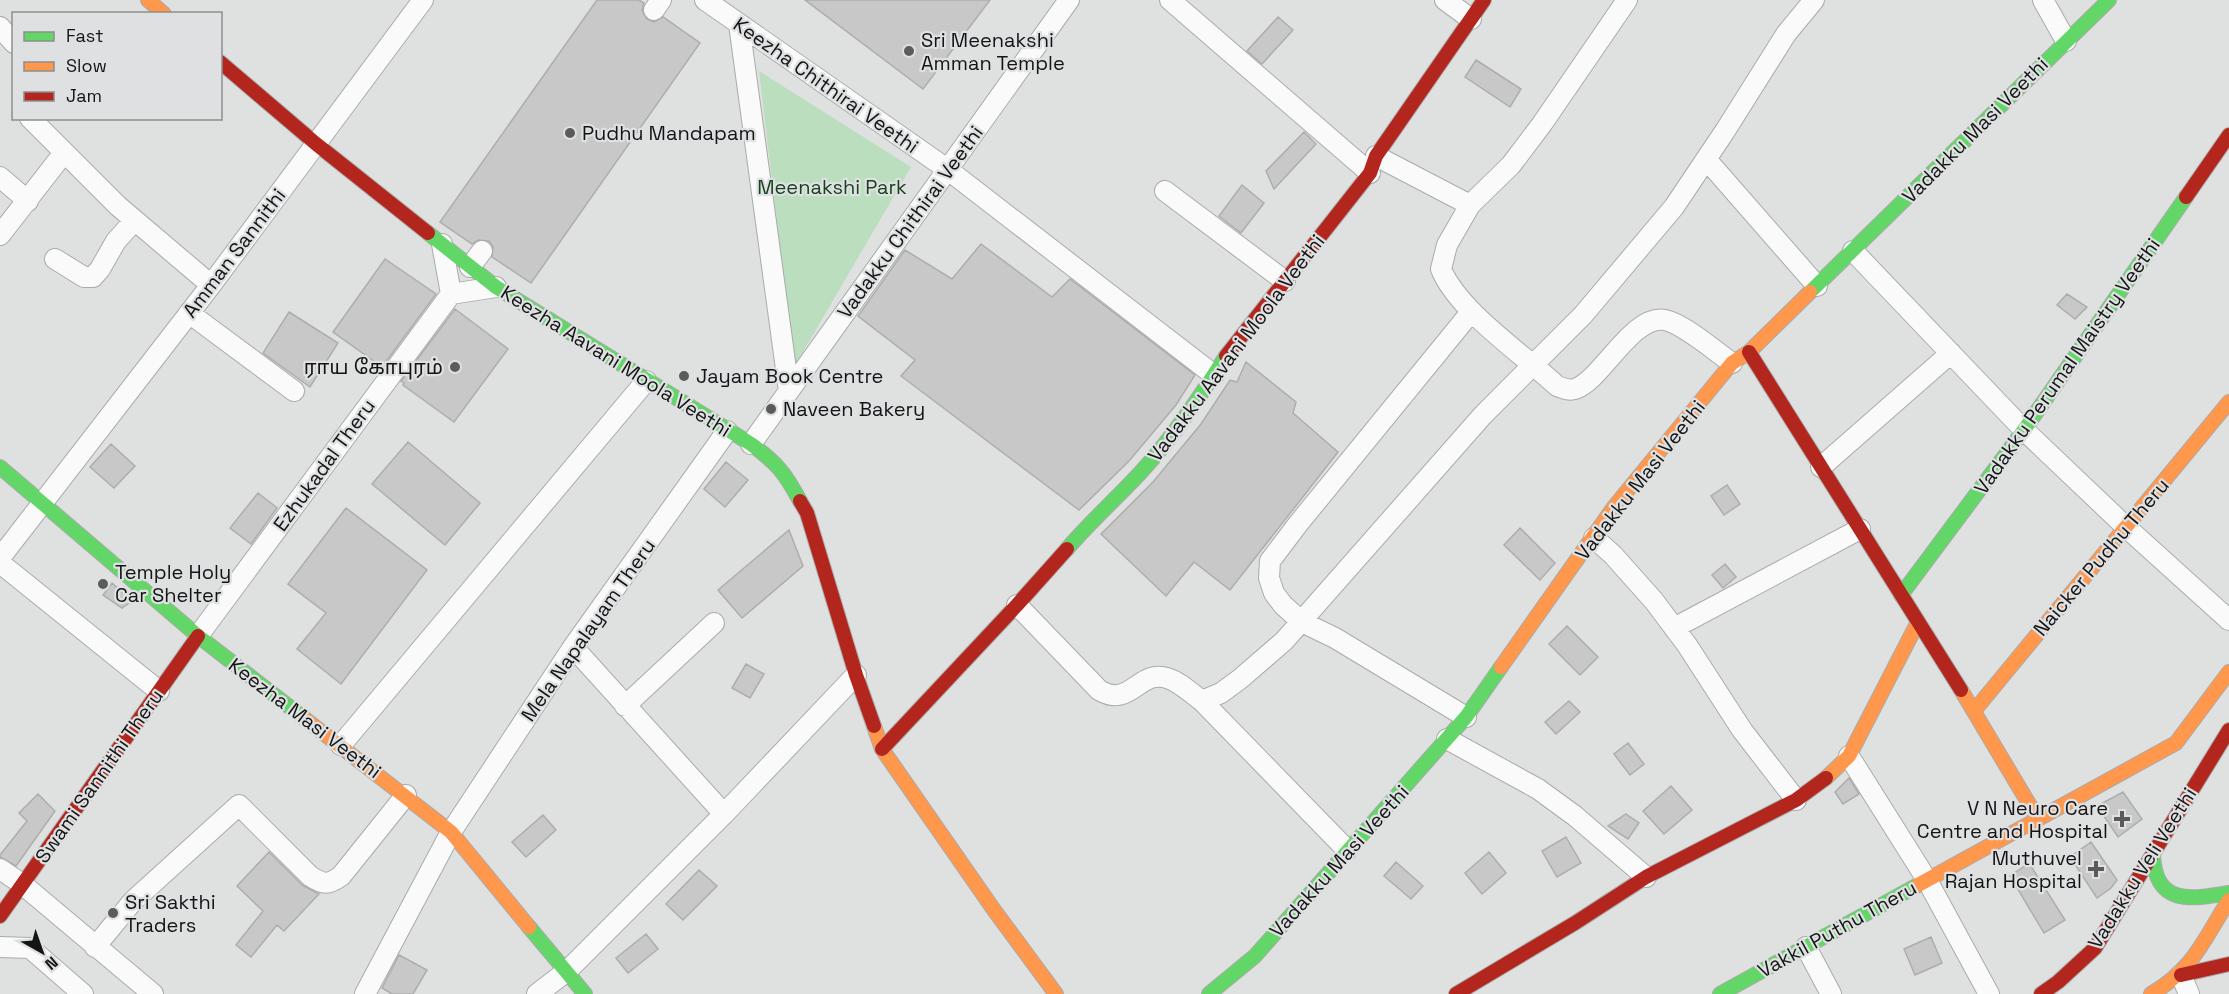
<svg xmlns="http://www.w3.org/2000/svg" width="2229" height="994" viewBox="0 0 2229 994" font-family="'Space Grotesk','Noto Sans Tamil',sans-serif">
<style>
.green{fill:#badebe}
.building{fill:#c8c8c8;stroke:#adadad;stroke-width:1.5}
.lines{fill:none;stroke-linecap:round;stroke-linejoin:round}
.street-casing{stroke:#aaabab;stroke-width:22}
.fast-casing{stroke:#aaabab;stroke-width:16}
.slow-casing{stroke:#aaabab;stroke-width:16}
.jam-casing{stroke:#aaabab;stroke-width:16}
.street{stroke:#fafafa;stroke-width:20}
.fast{stroke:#63d668;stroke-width:14}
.slow{stroke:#ff974d;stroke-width:14}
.jam{stroke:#b3261e;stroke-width:14}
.poi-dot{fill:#5b5b5c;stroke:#dee0e1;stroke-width:2}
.labels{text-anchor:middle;stroke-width:4.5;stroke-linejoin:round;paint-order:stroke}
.poi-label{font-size:20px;fill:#141415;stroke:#dee0e1;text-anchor:start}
.street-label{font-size:20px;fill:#141415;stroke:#dee0e1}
.park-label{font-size:20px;fill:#16431e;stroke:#dee0e1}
</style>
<rect width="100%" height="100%" fill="#dfe0e0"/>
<path class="green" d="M759 71 911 167 794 367Z"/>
<path class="building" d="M597 0H639L644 3 642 10 647 19 654 22 663 17 700 43 531 283 492 257 493 247 489 241 478 240 472 244 440 222Z
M805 0H990L923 89Z
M1278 17 1293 30 1262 64 1247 51Z
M1476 60 1521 89 1510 107 1465 77Z
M1304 132 1316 144 1274 189 1266 171Z
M1242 185 1264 203 1241 233 1219 216Z
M981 244 1052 297 1070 279 1195 375 1176 405 1129 461 1079 510 901 376 915 360 858 316 905 250 952 279Z
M385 259 436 294 382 367 333 332Z
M2067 294 2087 307 2075 319 2057 305Z
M455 309 508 349 454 422 403 385 404 383 401 381Z
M289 312 338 343 310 387 263 353Z
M1246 362 1296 402 1293 413 1338 452 1230 590 1194 562 1166 596 1101 534 1153 482 1201 424 1230 380 1237 382Z
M408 442 480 503 445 545 372 484Z
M111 444 135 466 114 488 90 467Z
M726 462 748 480 725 507 704 489Z
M1727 485 1740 504 1724 515 1711 496Z
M258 493 277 508 251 544 230 528Z
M346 508 427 570 341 684 297 649 326 613 288 584Z
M1520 528 1555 563 1540 580 1504 545Z
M789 530 803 566 742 618 718 590Z
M1725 564 1736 577 1723 588 1712 575Z
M112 583 132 601 122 608 103 595Z
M1567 626 1598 657 1580 675 1549 644Z
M746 664 764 674 750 698 732 688Z
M1569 701 1580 712 1556 734 1545 722Z
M1628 743 1644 764 1630 775 1614 754Z
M1849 778 1859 794 1843 804 1835 792Z
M1671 786 1692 810 1664 834 1643 811Z
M2123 792 2142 819 2118 837 2097 806Z
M38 794 55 811 16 866 0 857V855L27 821 19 813Z
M1626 814 1639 823 1628 839 1608 826Z
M543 815 556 830 526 857 512 842Z
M1566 837 1581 863 1557 877 1542 851Z
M2091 842 2117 880 2111 888 2097 898 2070 857Z
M269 852 302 885 319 894 284 931 277 925 251 957 236 945 263 911 237 886Z
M1489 852 1506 873 1482 894 1465 873Z
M1396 862 1423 886 1411 899 1384 876Z
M2029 863 2065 920 2044 933 2010 876Z
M699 870 717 886 683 920 666 904Z
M646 934 658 949 628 973 616 958Z
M1931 937 1942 963 1915 975 1904 949Z
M399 955 427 970 413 994H392L382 988Z"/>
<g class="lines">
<defs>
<path id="street" d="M705 0 947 169 1214 375
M1170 0 1370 173
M1445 0 1471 19
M1627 0 1542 124 1511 165 1470 205 1447 245 1441 269C1458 311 1523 354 1557 386 1563 388 1568 391 1575 389 1602 380 1632 314 1665 320 1684 324 1716 352 1732 363
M2043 0 2066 41
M654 10 661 0
M739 24 789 391
M0 27 14 43
M30 118 118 206 211 285
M1376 156 1470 205
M1706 159 1817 286
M0 177 28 201
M1165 191 1285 281
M0 235 63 154
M442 244 451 294 496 287
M1853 251 2024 430 2126 527 2229 620
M55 259 84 277H93L100 269 116 241 134 221
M470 267 482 251
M189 313 294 391
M751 444 1069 0
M1821 467 1951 353
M1594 538 1613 555 1654 601 1687 645 1742 730 1796 800
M0 558 211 285 423 0
M0 563 159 691
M1017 605 1099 690C1130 709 1139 669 1167 678 1180 682 1191 693 1202 701L1347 850
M1674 628 1860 529
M198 636 451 294
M573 647 724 814
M1202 701 1221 693 1240 679 1284 641 1483 415 1583 315 1674 207 1725 131 1786 34 1814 0
M625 706 714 623
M1466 717 1335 638 1302 622 1283 605 1274 593 1269 578 1270 561 1298 524 1471 312
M1447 739 1538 789 1575 816 1646 877
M341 745 646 381
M1849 756 1927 880 1989 994
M0 869 22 884 153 994
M0 947 30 948 83 994
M95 947 133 901 239 805 310 876C324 885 328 885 341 876L406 795
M1806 947 1831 994
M2181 975 2189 994
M365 994 451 832 573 647 727 431
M537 994 567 971 724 814 856 675"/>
<path id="fast" d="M428 233 496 287 751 444C777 463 785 473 800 501
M1810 292 2109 0
M0 467 198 636 305 719
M1067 549C1090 522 1117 498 1141 472 1174 436 1200 396 1226 356
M1901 595 2024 430 2186 197
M2153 854C2155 905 2189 900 2229 893
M529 927 585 994
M1209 994 1255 956 1466 717 1501 667
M1720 994 1918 885"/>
<path id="slow" d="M148 0 164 14
M1501 667 1614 507 1732 363 1749 352 1810 292
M1961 690 2038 819
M1974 711 2229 402
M305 719 451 832 529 927
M874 726 882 749 994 910 1056 994
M1826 778 1849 756 1918 622
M1918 885 2176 743 2229 672
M2151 994C2194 969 2204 939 2229 900"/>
<path id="jam" d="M220 62 315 143 428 233
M2186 197 2229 135
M1749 352 1961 690
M1226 356 1370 173 1376 156 1484 0
M800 501 807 513 856 675 874 726
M882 749 1017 605 1067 549
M0 916 198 636
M2181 975 2229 964
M1456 994 1575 923 1646 877 1796 800 1826 778
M2041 994 2058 982 2095 948 2229 730"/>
</defs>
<use href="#street" class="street-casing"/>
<use href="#fast" class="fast-casing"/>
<use href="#slow" class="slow-casing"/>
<use href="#jam" class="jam-casing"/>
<use href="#street" class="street"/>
<use href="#fast" class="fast"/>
<use href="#slow" class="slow"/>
<use href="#jam" class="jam"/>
</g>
<g class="poi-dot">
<circle cx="909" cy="51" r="6"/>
<circle cx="570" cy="133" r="6"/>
<circle cx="455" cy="367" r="6"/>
<circle cx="684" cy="376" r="6"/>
<circle cx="771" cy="409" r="6"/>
<circle cx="103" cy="584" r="6"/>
<path d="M2119 810h6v6h6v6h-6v6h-6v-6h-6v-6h6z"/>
<path d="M2093 860h6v6h6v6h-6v6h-6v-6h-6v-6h6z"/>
<circle cx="113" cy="913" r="6"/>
</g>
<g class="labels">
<g class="poi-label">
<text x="921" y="47">Sri Meenakshi<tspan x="921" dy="23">Amman Temple</tspan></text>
<text x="582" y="140">Pudhu Mandapam</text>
<text x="443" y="374" text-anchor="end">ராய கோபுரம்</text>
<text x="696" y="383">Jayam Book Centre</text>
<text x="783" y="416">Naveen Bakery</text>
<text x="115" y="579">Temple Holy<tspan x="115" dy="23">Car Shelter</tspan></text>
<text x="2108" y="815" text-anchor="end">V N Neuro Care<tspan x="2108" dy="23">Centre and Hospital</tspan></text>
<text x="2082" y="865" text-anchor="end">Muthuvel<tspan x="2082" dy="23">Rajan Hospital</tspan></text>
<text x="125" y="909">Sri Sakthi<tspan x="125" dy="23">Traders</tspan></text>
</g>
<g class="street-label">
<text transform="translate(826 85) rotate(35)" y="7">Keezha Chithirai Veethi</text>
<text transform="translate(1975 130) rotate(-45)" y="7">Vadakku Masi Veethi</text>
<text transform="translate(910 222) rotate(-54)" y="7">Vadakku Chithirai Veethi</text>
<text transform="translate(234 253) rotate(-53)" y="7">Amman Sannithi</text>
<text transform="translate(1236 348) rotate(-53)" y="7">Vadakku Aavani Moola Veethi</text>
<text transform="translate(616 361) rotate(32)" y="7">Keezha Aavani Moola Veethi</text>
<text transform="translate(2067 366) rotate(-55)" y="7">Vadakku Perumal Maistry Veethi</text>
<text transform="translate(324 465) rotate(-54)" y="7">Ezhukadal Theru</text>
<text transform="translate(1640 480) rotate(-52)" y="7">Vadakku Masi Veethi</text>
<text transform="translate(2101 557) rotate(-50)" y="7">Naicker Pudhu Theru</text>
<text transform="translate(588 630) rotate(-55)" y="7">Mela Napalayam Theru</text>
<text transform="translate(305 718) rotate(37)" y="7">Keezha Masi Veethi</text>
<text transform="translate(99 776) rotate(-55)" y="7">Swami Sannithi Theru</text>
<text transform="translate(1339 861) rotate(-48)" y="7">Vadakku Masi Veethi</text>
<text transform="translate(2142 868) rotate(-58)" y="7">Vadakku Veli Veethi</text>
<text transform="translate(1837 929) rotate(-29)" y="7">Vakkil Puthu Theru</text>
</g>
<g class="park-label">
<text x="832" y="194">Meenakshi Park</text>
</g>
</g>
<rect x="12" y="12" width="210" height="108" fill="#dee0e1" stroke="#8d8e8f" stroke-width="1.5"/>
<rect x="24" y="32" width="30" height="9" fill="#63d668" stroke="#8d8e8f" stroke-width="1.5"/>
<text x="66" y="42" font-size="18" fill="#141415">Fast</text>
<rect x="24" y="62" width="30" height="9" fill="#ff974d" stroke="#8d8e8f" stroke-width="1.5"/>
<text x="66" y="72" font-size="18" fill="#141415">Slow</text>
<rect x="24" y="92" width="30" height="9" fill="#b3261e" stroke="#8d8e8f" stroke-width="1.5"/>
<text x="66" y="102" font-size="18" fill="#141415">Jam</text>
<g transform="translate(42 952) rotate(140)" stroke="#dee0e1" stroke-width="4.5" paint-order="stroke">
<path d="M0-4.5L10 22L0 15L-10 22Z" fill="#141415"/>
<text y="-9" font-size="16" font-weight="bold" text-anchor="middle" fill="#141415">N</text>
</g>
</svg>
